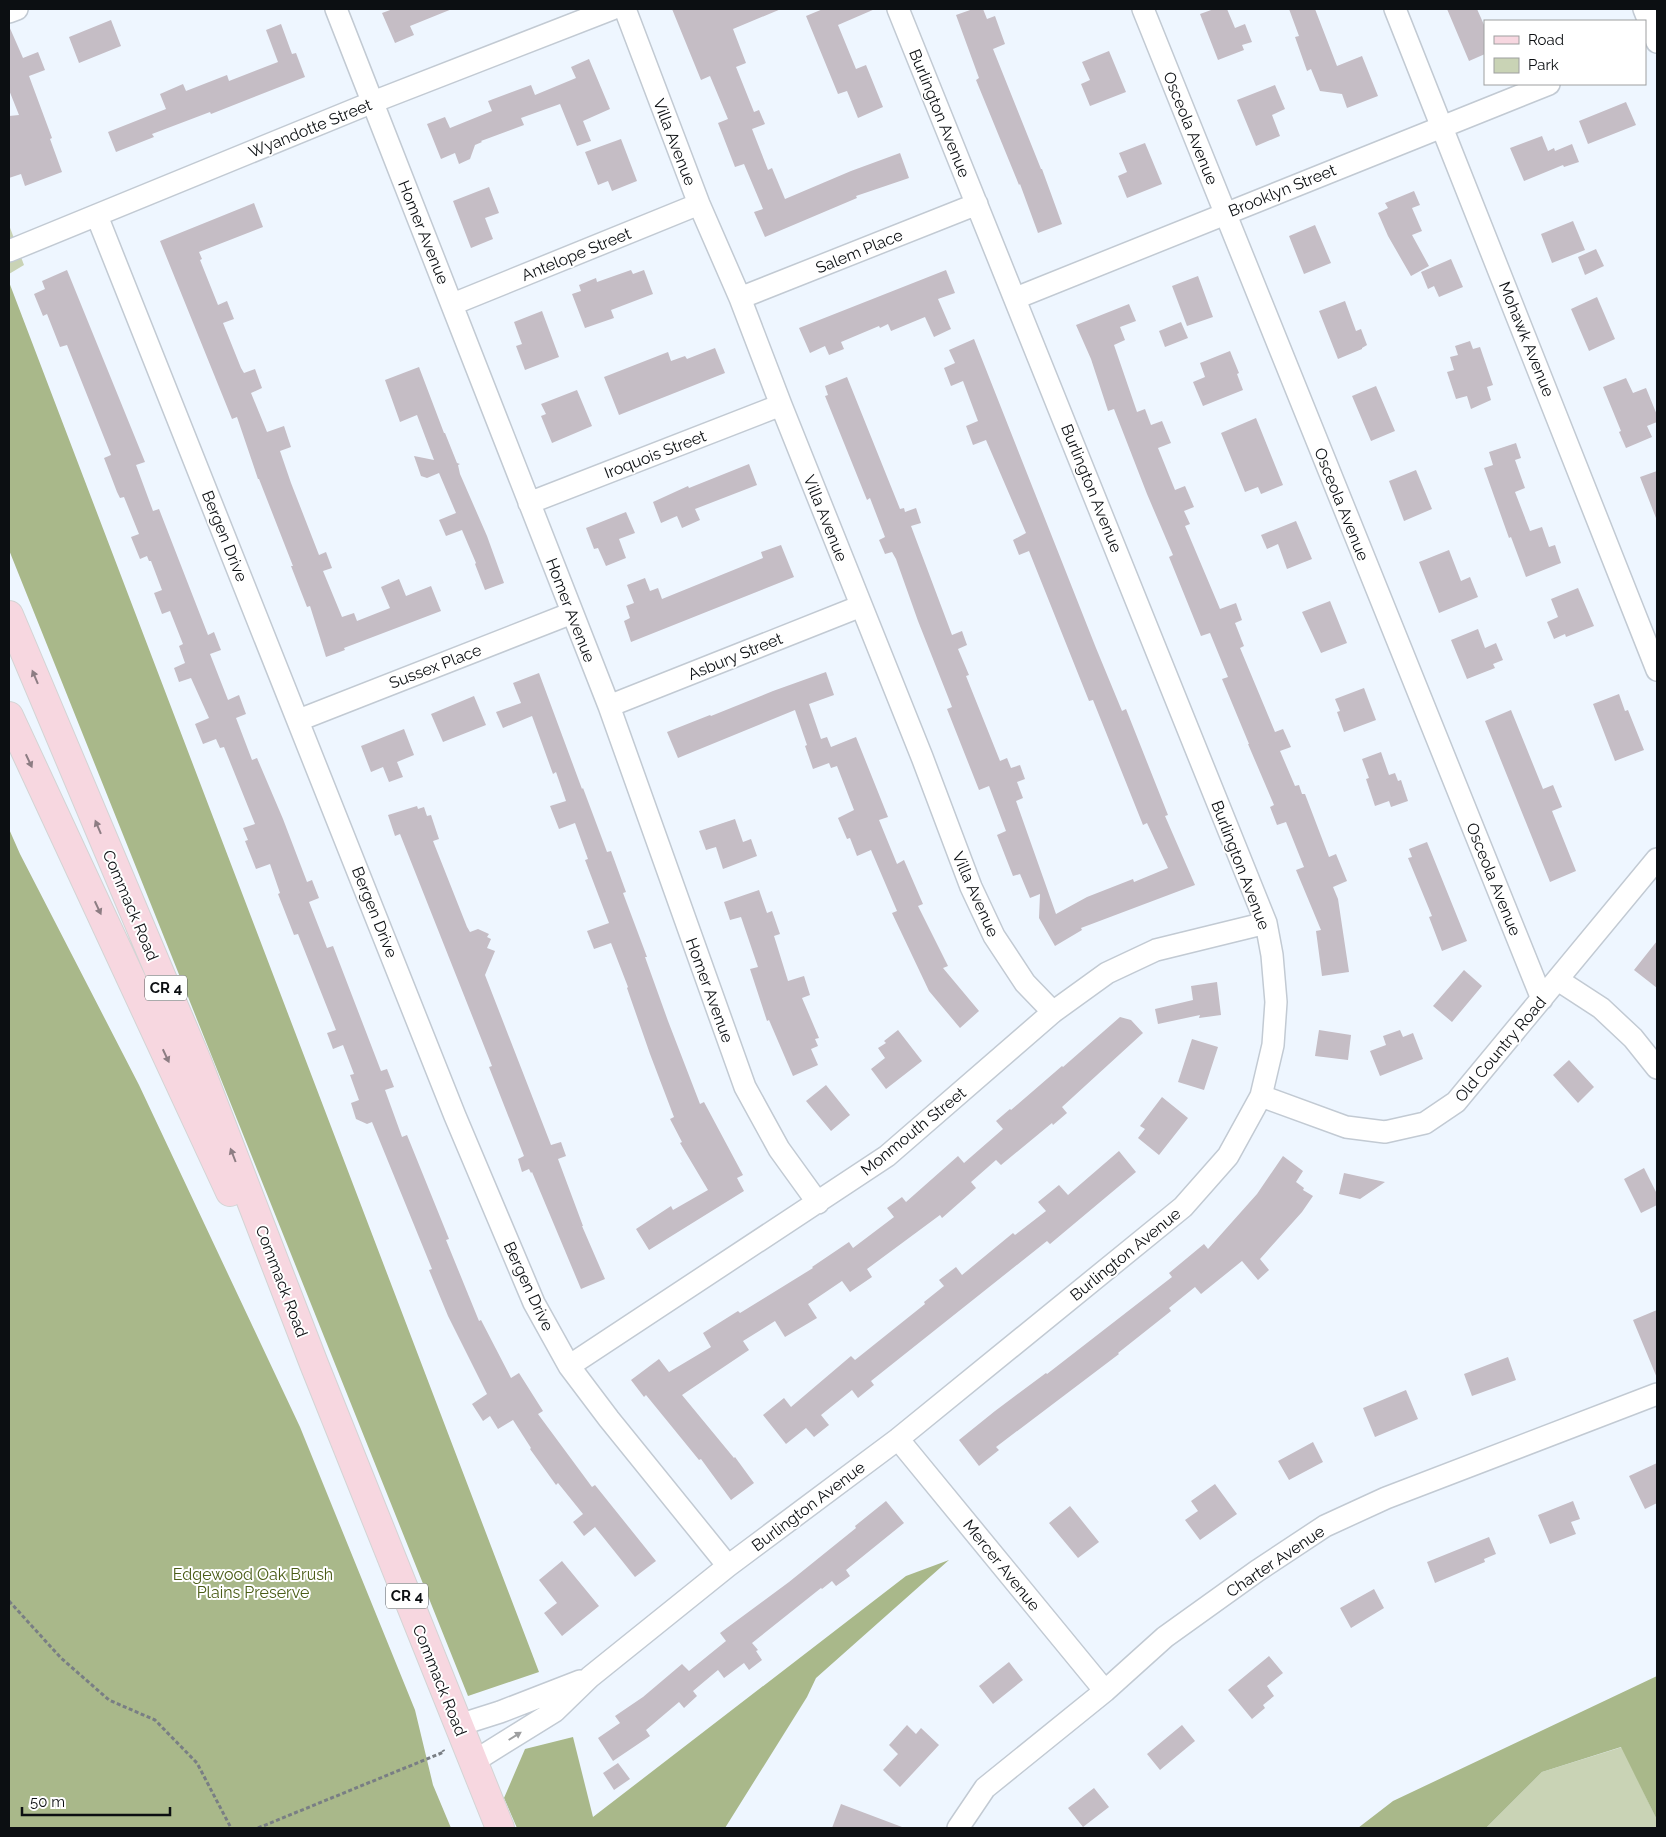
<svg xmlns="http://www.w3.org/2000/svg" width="1666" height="1837" viewBox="0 0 1666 1837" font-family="Raleway,sans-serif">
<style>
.green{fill:#c9d3b5}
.forest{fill:#a9b88a}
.building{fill:#c5bdc5}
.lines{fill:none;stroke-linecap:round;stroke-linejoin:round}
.minor-casing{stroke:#c2cad3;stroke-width:24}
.major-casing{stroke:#d3d4d4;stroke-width:30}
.path{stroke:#797e84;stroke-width:3;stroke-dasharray:4 2.5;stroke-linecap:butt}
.minor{stroke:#fff;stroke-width:21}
.major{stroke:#f7d7e0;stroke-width:28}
.oneway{fill:#8d7d83}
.oneway2{fill:#9e9fa0}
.labels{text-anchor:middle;stroke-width:4;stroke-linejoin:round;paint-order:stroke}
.shield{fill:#fff;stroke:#555759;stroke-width:1}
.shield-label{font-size:15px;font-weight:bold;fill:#0c0f12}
.street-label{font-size:16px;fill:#0c0f12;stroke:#fff}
.park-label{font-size:16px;fill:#4a5c16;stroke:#fff}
</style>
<rect width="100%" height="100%" fill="#eef6ff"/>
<path class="green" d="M9 225 24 265 9 274Z
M1622 1747 1657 1820V1828H1486L1542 1772Z"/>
<path class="forest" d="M9 282 539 1672 468 1696 9 550Z
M9 829 20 854 139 1085 300 1427 415 1710 433 1785 451 1828H9Z
M949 1560 816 1678 807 1697 725 1828H517L504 1798 525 1749 573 1737 593 1817 906 1576Z
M1657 1676V1820L1621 1747 1542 1772 1486 1828H1358L1393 1801Z"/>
<path class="building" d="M393 9H452L410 26 414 35 395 43 382 13Z
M672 9H781L733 29 746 63 736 67 754 112 759 110 765 124 752 129 768 170 772 168 785 199 851 171 900 153 909 178 856 196 857 198 765 237 754 212 763 209 744 164 735 167 718 123 728 119 710 76 701 80Z
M823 9H875L838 25 856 69 866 65 883 107 858 118 847 91 838 94 806 16Z
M973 9H983L987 19 995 16 1005 44 993 49 1041 169H1042L1062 224 1038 233 1020 184 1019 185 976 80 979 78 956 15Z
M1214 9H1227L1235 28 1245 24 1252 42 1242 45 1244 50 1218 60 1200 14Z
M1289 9H1315L1337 66 1362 56 1378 96 1347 108 1342 94 1320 91 1311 69 1307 71 1295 37 1299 36Z
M1447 9H1477L1485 27V54L1469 61Z
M111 20 121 46 79 63 69 37Z
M281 24 292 54 296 53 305 77 211 114 210 112 152 134 154 137 116 152 108 132 166 109 160 94 183 84 186 91 227 75 229 81 278 62 266 30Z
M9 26 23 58 38 52 45 70 29 76 52 138 50 139 62 172 25 186 21 174 9 178V116L19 115 9 90Z
M1109 51 1126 92 1090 106 1081 84 1090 80 1082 62Z
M589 59 610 109 583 121 591 141 577 146 560 104 521 118 524 125 481 141 482 142 475 145 470 159 459 164 455 153 441 159 427 124 445 117 450 128 492 111 488 101 531 85 535 95 576 78 571 67Z
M1275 85 1285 109 1272 115 1280 136 1256 146 1237 100Z
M1626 102 1636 125 1588 144 1579 121Z
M1542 136 1548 151 1554 148 1555 151 1572 144 1579 162 1564 167 1563 165 1524 181 1510 148Z
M621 139 637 181 612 191 608 181 598 185 585 152Z
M1145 143 1162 184 1127 198 1118 176 1127 172 1119 153Z
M489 187 499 213 485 218 493 239 471 248 453 201Z
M1414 191 1420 205 1412 208 1422 231 1412 235 1429 266 1411 276 1388 236 1378 213 1388 208 1385 203Z
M254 203 263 227 199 252 202 259 200 260 218 305 227 301 234 319 223 323 241 368 244 373 255 369 262 388 251 393 267 432 284 426 291 447 280 451 291 483 319 555 326 552 332 568 323 571 342 617 354 613 357 621 390 608 381 587 399 579 406 596 431 586 441 611 344 648 345 650 326 657 310 606 307 607 291 566H293L259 479H258L237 417 232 419 160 241Z
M1573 221 1585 250 1552 263 1541 234Z
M1315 225 1331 263 1304 274 1289 236Z
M1596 249 1604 266 1585 275 1578 257Z
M1451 259 1463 287 1439 297 1434 286 1428 289 1421 272Z
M67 270 145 462 136 465 153 511 159 509 208 635 214 632 221 650 210 654 228 700 239 695 246 714 236 718 252 760 257 758 283 819 307 882 312 880 319 898 309 902 327 948 333 946 381 1071 387 1069 394 1087 385 1090 402 1137 407 1135 449 1239 446 1240 479 1321 481 1320 511 1378 519 1373 543 1411 538 1414 592 1487 595 1485 656 1561 635 1577 595 1527 584 1536 573 1522 583 1514 558 1483 556 1485 530 1449 531 1448 513 1420 498 1429 490 1416 483 1421 472 1404 487 1394 448 1316 429 1270 432 1269 372 1122 367 1124 356 1119 351 1103 359 1100 350 1075 354 1074 343 1045 333 1049 327 1033 336 1030 298 934 294 935 278 894 280 893 270 864 256 869 245 841 248 840 243 828 255 824 224 747 220 748 216 739 203 744 195 724 209 718 191 678 179 682 174 668 185 663 179 646 183 644 170 611 162 614 154 593 162 590 151 561H149L147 556 140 559 131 537 139 534 124 497 120 498 117 492 104 458 111 455 67 345 60 347 47 314 43 316 34 294 45 289 42 281Z
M631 270 633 274 644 270 653 294 611 310 614 318 585 328 572 294 581 291 579 285 596 278 597 282Z
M946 270 955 293 938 299 951 329 934 337 925 317 891 331 888 324 880 328 879 326 841 342 844 349 829 355 825 346 810 353 799 328Z
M1198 276 1213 317 1187 326 1172 286Z
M1597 297 1615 339 1589 351 1571 309Z
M1345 301 1356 331 1361 329 1367 345 1362 348V349L1338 359 1319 311Z
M1129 304 1136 321 1120 327 1125 340 1114 345 1137 412 1145 409 1151 425 1162 421 1171 443 1158 448 1175 490 1185 486 1194 507 1184 511 1190 524 1185 526 1220 609 1236 603 1242 620 1235 623 1244 646 1240 648 1275 732 1283 729 1291 747 1280 751 1295 786 1299 785 1302 794H1305L1329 857 1336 854 1347 881 1333 887 1338 899 1349 972 1322 976 1316 931 1321 930 1296 870 1304 867 1286 822 1277 825 1270 807 1274 805 1248 744H1249L1222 679 1228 677 1210 633 1201 636 1169 557 1173 555 1147 494 1114 409 1108 411 1091 359 1076 325Z
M542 311 559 357 525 370 516 346 522 344 514 322Z
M1181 322 1188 338 1165 347 1159 331Z
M974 339 1096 648 1122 711 1126 709 1168 815 1165 816 1195 885 1081 928 1082 930 1055 946 1039 918 1040 894 1030 898 1020 874 1013 876 997 835 1006 831 989 786 979 790 947 709 952 707 918 621 896 559 892 552 885 554 879 540 885 537 870 498 867 500 825 396 828 395 825 386 847 377 900 509 904 508 905 512 916 508 921 523 911 526 952 635 962 631 967 645 958 649 969 675 966 676 1000 761 1007 758 1011 768 1020 765 1025 779 1017 782 1023 798 1016 801 1056 914 1087 897 1133 879 1134 882 1168 868 1147 823 1143 825 1093 700 1089 701 1029 551 1019 555 1013 540 1026 533 986 440 973 445 966 426 978 421 963 381 951 386 944 368 955 363 949 350Z
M1470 341 1473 349 1480 347 1493 385 1487 387 1491 400 1471 409 1467 396 1456 399 1447 372 1454 370 1450 357 1458 355 1455 346Z
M715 348 725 373 619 415 604 377 668 352 671 361 685 356 687 359Z
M1230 351 1239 373 1237 374 1243 390 1203 406 1193 382 1205 377 1200 363Z
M419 367 444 433H445L457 463 460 464 458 465 460 474 487 536 504 583 485 590 475 564 476 563 462 530 446 536 439 520 456 513 439 473 427 478 421 476 414 456 434 460 417 415 400 422 385 380Z
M1626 378 1633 393 1646 388 1657 415V422L1647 426 1652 437 1626 448 1619 432 1621 431 1603 387Z
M1376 386 1395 431 1371 441 1352 396Z
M577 390 592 426 552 443 541 416 546 414 541 404Z
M1256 418 1283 485 1261 494 1258 487 1245 492 1221 433Z
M1516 443 1521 458 1515 460 1525 488 1515 492 1530 531 1542 527 1549 547 1555 545 1561 563 1526 577 1511 537 1509 538 1484 468 1493 465 1489 452Z
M749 464 757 485 695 509 700 520 682 528 677 516 661 523 653 502 688 486 689 488Z
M1416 470 1432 509 1404 521 1389 481Z
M1657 471V517L1656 518 1640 477Z
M626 512 635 533 619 539 626 558 606 566 598 548 594 549 586 528Z
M1296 521 1312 559 1287 569 1278 544 1267 549 1261 535Z
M781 545 794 577 631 642 624 621 630 618 626 606 634 603 627 585 645 578 650 591 658 588 662 599 763 558 761 552Z
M1449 550 1461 581 1470 577 1478 597 1439 613 1419 562Z
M1578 588 1594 626 1566 637 1565 634 1554 639 1547 622 1558 617 1551 599Z
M1330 601 1347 643 1321 653 1302 612Z
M1478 629 1485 648 1496 643 1503 660 1493 664 1495 668 1467 679 1451 640Z
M826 672 834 695 809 704 821 739 827 737 831 747 856 737 888 817 879 820 897 864 904 860 923 904 918 906 948 966 943 968 979 1011 960 1028 929 991 892 913 897 911 871 850 857 856 850 838 847 839 838 818 854 810 837 766 831 768 829 763 813 769 805 746 807 745 795 710 678 758 667 732 710 715 711 716 773 691Z
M539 673 582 789 583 788 607 852 611 851 626 892 623 893 647 957H645L668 1021 700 1104 704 1102 743 1175 737 1178 744 1191 649 1250 636 1229 671 1206 673 1210 708 1190 680 1143 682 1142 670 1119 674 1117 650 1054 627 988 628 987 611 943 594 949 587 931 609 923 585 860 588 859 575 823 559 829 550 806 566 801 556 772 553 774 532 716 503 728 496 712 521 703 513 683Z
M1364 688 1376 720 1344 732 1337 712 1340 711 1335 699Z
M1619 694 1625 711 1628 710 1644 750 1615 761 1593 704Z
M474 696 486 725 443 742 431 714Z
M1511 710 1543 789 1553 785 1562 807 1552 811 1576 871 1550 882 1485 721Z
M404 729 414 755 397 762 403 777 389 782 383 767 371 772 361 746Z
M1381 752 1389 775 1395 773 1398 781 1401 780 1408 801 1391 807 1389 801 1375 806 1366 779 1369 778 1362 759Z
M417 806 418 809 424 807 427 816 431 815 439 839 433 841 467 927 470 932 478 929 489 934 487 937 491 939 487 948 495 951 485 975 551 1145 561 1142 566 1156 558 1159 583 1226H582L605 1279 581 1289 532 1172 531 1173 529 1169 522 1172 518 1159 524 1156 489 1067 492 1066 400 834 395 836 388 815Z
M735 819 743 842 751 839 757 856 723 869 716 847 706 850 699 831Z
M1427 842 1467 941 1442 951 1429 917 1432 916 1408 858 1412 857 1409 849Z
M759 890 767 913 772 911 780 934 774 936 788 981 804 976 810 995 802 998 819 1038 815 1039 818 1046 811 1049 818 1065 793 1076 769 1020 767 1021 750 969 758 967 741 917 730 920 724 902Z
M1657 941V988L1634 970Z
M1464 970 1482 986 1452 1022 1433 1006Z
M1217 982 1221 1015 1199 1018 1200 1015 1158 1024 1155 1009 1193 1000 1191 986Z
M1120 1017 1131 1020 1143 1033 1062 1107 1067 1113 1053 1125 1052 1123 1001 1165 996 1160 971 1182 976 1188 942 1218 940 1215 867 1269 872 1277 850 1292 842 1281 808 1304 817 1318 785 1337 775 1321 743 1341 749 1350 682 1395 734 1458 735 1457 754 1483 731 1500 701 1459 699 1460 646 1395 644 1397 631 1380 659 1359 669 1372 711 1347 703 1333 738 1311 740 1313 813 1268 812 1267 849 1242 853 1248 894 1217 887 1208 902 1197 906 1202 958 1156 964 1163 1003 1129 996 1121 1010 1109 1011 1110 1062 1066 1063 1067Z
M898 1030 922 1061 886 1089 871 1069 885 1058 878 1048 886 1043 884 1041Z
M1319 1030 1351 1035 1348 1060 1315 1056Z
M1400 1030 1403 1037 1413 1033 1423 1059 1380 1076 1370 1051 1386 1045 1383 1036Z
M1192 1039 1218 1047 1204 1090 1178 1082Z
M1569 1060 1594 1087 1578 1103 1553 1075Z
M826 1085 850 1115 831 1131 806 1101Z
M1162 1097 1188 1118 1159 1155 1138 1138 1145 1129 1140 1126Z
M1119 1151 1136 1172 1050 1244 1047 1241 871 1381 874 1385 858 1398 852 1390 821 1415 829 1425 814 1437 806 1428 786 1444 763 1415 784 1398 791 1407 851 1356 855 1360 925 1304 924 1302 944 1286 939 1280 956 1267 962 1275 1013 1233 1015 1235 1046 1211 1038 1202 1059 1185 1068 1195Z
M1283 1156 1303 1171 1296 1182 1304 1188 1303 1190 1313 1196 1302 1212 1260 1259 1269 1270 1258 1280 1242 1261 1201 1294 1195 1287 1169 1308 1171 1311 1118 1353 1119 1354 996 1447 999 1450 979 1466 959 1440 995 1411 1046 1373 1047 1374 1172 1277 1169 1273 1204 1244 1208 1249 1257 1194Z
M1644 1168 1657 1194V1205L1641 1213 1624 1179Z
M1344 1173 1385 1182 1360 1199 1339 1194Z
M1657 1310V1378L1633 1320Z
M1508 1357 1516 1380 1472 1396 1464 1374Z
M1406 1390 1418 1419 1375 1437 1363 1408Z
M1313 1442 1323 1462 1289 1480 1278 1461Z
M1657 1463V1503L1645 1509 1629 1476Z
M1215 1484 1237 1514 1200 1540 1185 1520 1198 1511 1191 1501Z
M886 1501 904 1523 846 1570 850 1576 836 1586 832 1581 822 1589 821 1588 752 1643 758 1650 756 1651 762 1660 749 1670 744 1663 724 1678 718 1670 693 1691 697 1696 684 1708 679 1702 646 1730 650 1736 613 1761 598 1738 620 1723 615 1716 643 1697 682 1664 689 1671 726 1641 720 1633 789 1582 856 1528 855 1526Z
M1573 1501 1580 1519 1571 1522 1576 1534 1550 1544 1538 1515Z
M1070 1506 1099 1542 1078 1558 1049 1523Z
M1489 1537 1496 1554 1484 1559 1485 1562 1435 1583 1427 1562Z
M562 1561 599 1606 562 1636 544 1613 557 1603 539 1580Z
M1374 1589 1384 1608 1351 1628 1340 1608Z
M1269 1656 1283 1673 1267 1686 1274 1696 1263 1705 1265 1708 1252 1719 1228 1690Z
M1009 1662 1023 1680 993 1704 979 1686Z
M907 1725 916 1734 921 1728 939 1745 900 1787 883 1770 898 1754 889 1745Z
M1182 1725 1195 1741 1160 1770 1147 1754Z
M618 1763 630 1779 614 1790 603 1773Z
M1094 1788 1109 1807 1083 1827 1068 1808Z
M841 1804 902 1827V1828H832Z"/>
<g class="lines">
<defs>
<path id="minor" d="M336 9 609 706 745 1087 779 1149 818 1203
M625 9 699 204 740 298 781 405 922 757 971 887 994 936 1025 983 1053 1012
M1143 9 1542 999
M1395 9 1657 670
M1644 9 1657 42
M9 12 17 9
M97 216 455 1116 534 1303 569 1366 609 1419 728 1566
M9 251 373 102 612 9
M740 298 977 204
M1016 298 1549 84
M453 304 699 204
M529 503 781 405
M609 706 861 606
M299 720 572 613
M1558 980 1601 1008 1633 1038 1657 1068
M1261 1096 1346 1127 1385 1132 1425 1123 1456 1102 1657 859
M569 1366 887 1156 1053 1012 1107 973 1156 950 1266 923
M898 1439 1105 1691
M459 1725 500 1712 580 1681
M473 1762 555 1711 590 1677 728 1566 898 1439 1183 1207 1228 1156 1261 1096 1273 1045 1276 1002 1272 955 1266 923 898 9
M958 1828 985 1788 1105 1691 1165 1637 1257 1571 1325 1526 1386 1498 1657 1394"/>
<path id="major" d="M9 615 197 1061 314 1364 500 1828
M9 716 230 1192"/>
</defs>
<use href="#minor" class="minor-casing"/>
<use href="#major" class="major-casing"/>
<path class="path" d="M9 1601 61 1658 109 1700 155 1720 197 1763 231 1828
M258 1828 444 1752 443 1750"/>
<use href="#minor" class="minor"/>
<use href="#major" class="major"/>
</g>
<defs><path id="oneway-solid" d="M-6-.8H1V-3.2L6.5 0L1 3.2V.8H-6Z" transform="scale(1.25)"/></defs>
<g class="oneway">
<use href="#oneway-solid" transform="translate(35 677) rotate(-113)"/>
<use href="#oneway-solid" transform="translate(29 761) rotate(65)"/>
<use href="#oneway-solid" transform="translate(98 827) rotate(-113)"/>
<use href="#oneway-solid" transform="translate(98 908) rotate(65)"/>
<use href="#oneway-solid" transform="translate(166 1056) rotate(65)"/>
<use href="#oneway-solid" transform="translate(233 1155) rotate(-111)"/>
</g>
<use class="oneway2" href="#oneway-solid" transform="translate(515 1736) rotate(-32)"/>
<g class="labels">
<g class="shield">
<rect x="145" y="975.5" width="42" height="25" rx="4"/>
<rect x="386" y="1583.5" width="42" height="25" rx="4"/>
</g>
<g class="shield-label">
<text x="166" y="993">CR 4</text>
<text x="407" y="1601">CR 4</text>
</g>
<g class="street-label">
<text transform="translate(940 113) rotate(68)" y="6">Burlington Avenue</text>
<text transform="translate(310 128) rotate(-22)" y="6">Wyandotte Street</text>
<text transform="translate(1191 128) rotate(68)" y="6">Osceola Avenue</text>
<text transform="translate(675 142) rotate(69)" y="6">Villa Avenue</text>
<text transform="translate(1282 190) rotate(-22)" y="6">Brooklyn Street</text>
<text transform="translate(424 232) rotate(68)" y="6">Homer Avenue</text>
<text transform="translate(859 251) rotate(-22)" y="6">Salem Place</text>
<text transform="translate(576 254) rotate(-22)" y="6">Antelope Street</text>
<text transform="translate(1527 339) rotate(68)" y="6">Mohawk Avenue</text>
<text transform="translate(655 454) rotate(-21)" y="6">Iroquois Street</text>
<text transform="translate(1092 488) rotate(68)" y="6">Burlington Avenue</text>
<text transform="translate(1342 504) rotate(68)" y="6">Osceola Avenue</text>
<text transform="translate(826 518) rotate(68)" y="6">Villa Avenue</text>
<text transform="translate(225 536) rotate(68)" y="6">Bergen Drive</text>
<text transform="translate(571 610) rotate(69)" y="6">Homer Avenue</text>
<text transform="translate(735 656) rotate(-22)" y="6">Asbury Street</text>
<text transform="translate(435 666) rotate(-21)" y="6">Sussex Place</text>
<text transform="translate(1241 865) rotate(69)" y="6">Burlington Avenue</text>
<text transform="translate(1494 879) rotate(68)" y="6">Osceola Avenue</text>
<text transform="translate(976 894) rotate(66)" y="6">Villa Avenue</text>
<text transform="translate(131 905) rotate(67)" y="6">Commack Road</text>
<text transform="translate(375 912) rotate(68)" y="6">Bergen Drive</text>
<text transform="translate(710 990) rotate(70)" y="6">Homer Avenue</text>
<text transform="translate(1500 1049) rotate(-50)" y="6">Old Country Road</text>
<text transform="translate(913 1131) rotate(-39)" y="6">Monmouth Street</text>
<text transform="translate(1125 1254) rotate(-39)" y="6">Burlington Avenue</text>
<text transform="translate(282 1281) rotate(69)" y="6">Commack Road</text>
<text transform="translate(529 1286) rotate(65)" y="6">Bergen Drive</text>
<text transform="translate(808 1506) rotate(-37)" y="6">Burlington Avenue</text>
<text transform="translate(1275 1561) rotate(-34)" y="6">Charter Avenue</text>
<text transform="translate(1002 1565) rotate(51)" y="6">Mercer Avenue</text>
<text transform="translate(440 1680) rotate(68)" y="6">Commack Road</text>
</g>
<g class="park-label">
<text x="253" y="1580">Edgewood Oak Brush<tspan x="253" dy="18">Plains Preserve</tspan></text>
</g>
</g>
<rect width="1666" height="1837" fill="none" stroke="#0c0f12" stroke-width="20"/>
<rect x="1484" y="20" width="162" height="65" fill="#ffffff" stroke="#9e9fa0"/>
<rect x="1494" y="36" width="25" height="8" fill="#f7d7e0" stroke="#9e9fa0"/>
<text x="1528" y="45" font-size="15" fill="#0c0f12">Road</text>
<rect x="1494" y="58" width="25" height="15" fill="#c9d3b5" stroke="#9e9fa0"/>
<text x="1528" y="70" font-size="15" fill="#0c0f12">Park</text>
<path d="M22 1807v8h148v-8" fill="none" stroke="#0c0f12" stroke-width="2.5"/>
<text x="30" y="1807" font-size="15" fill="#0c0f12" stroke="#ffffff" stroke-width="4" paint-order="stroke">50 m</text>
</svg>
